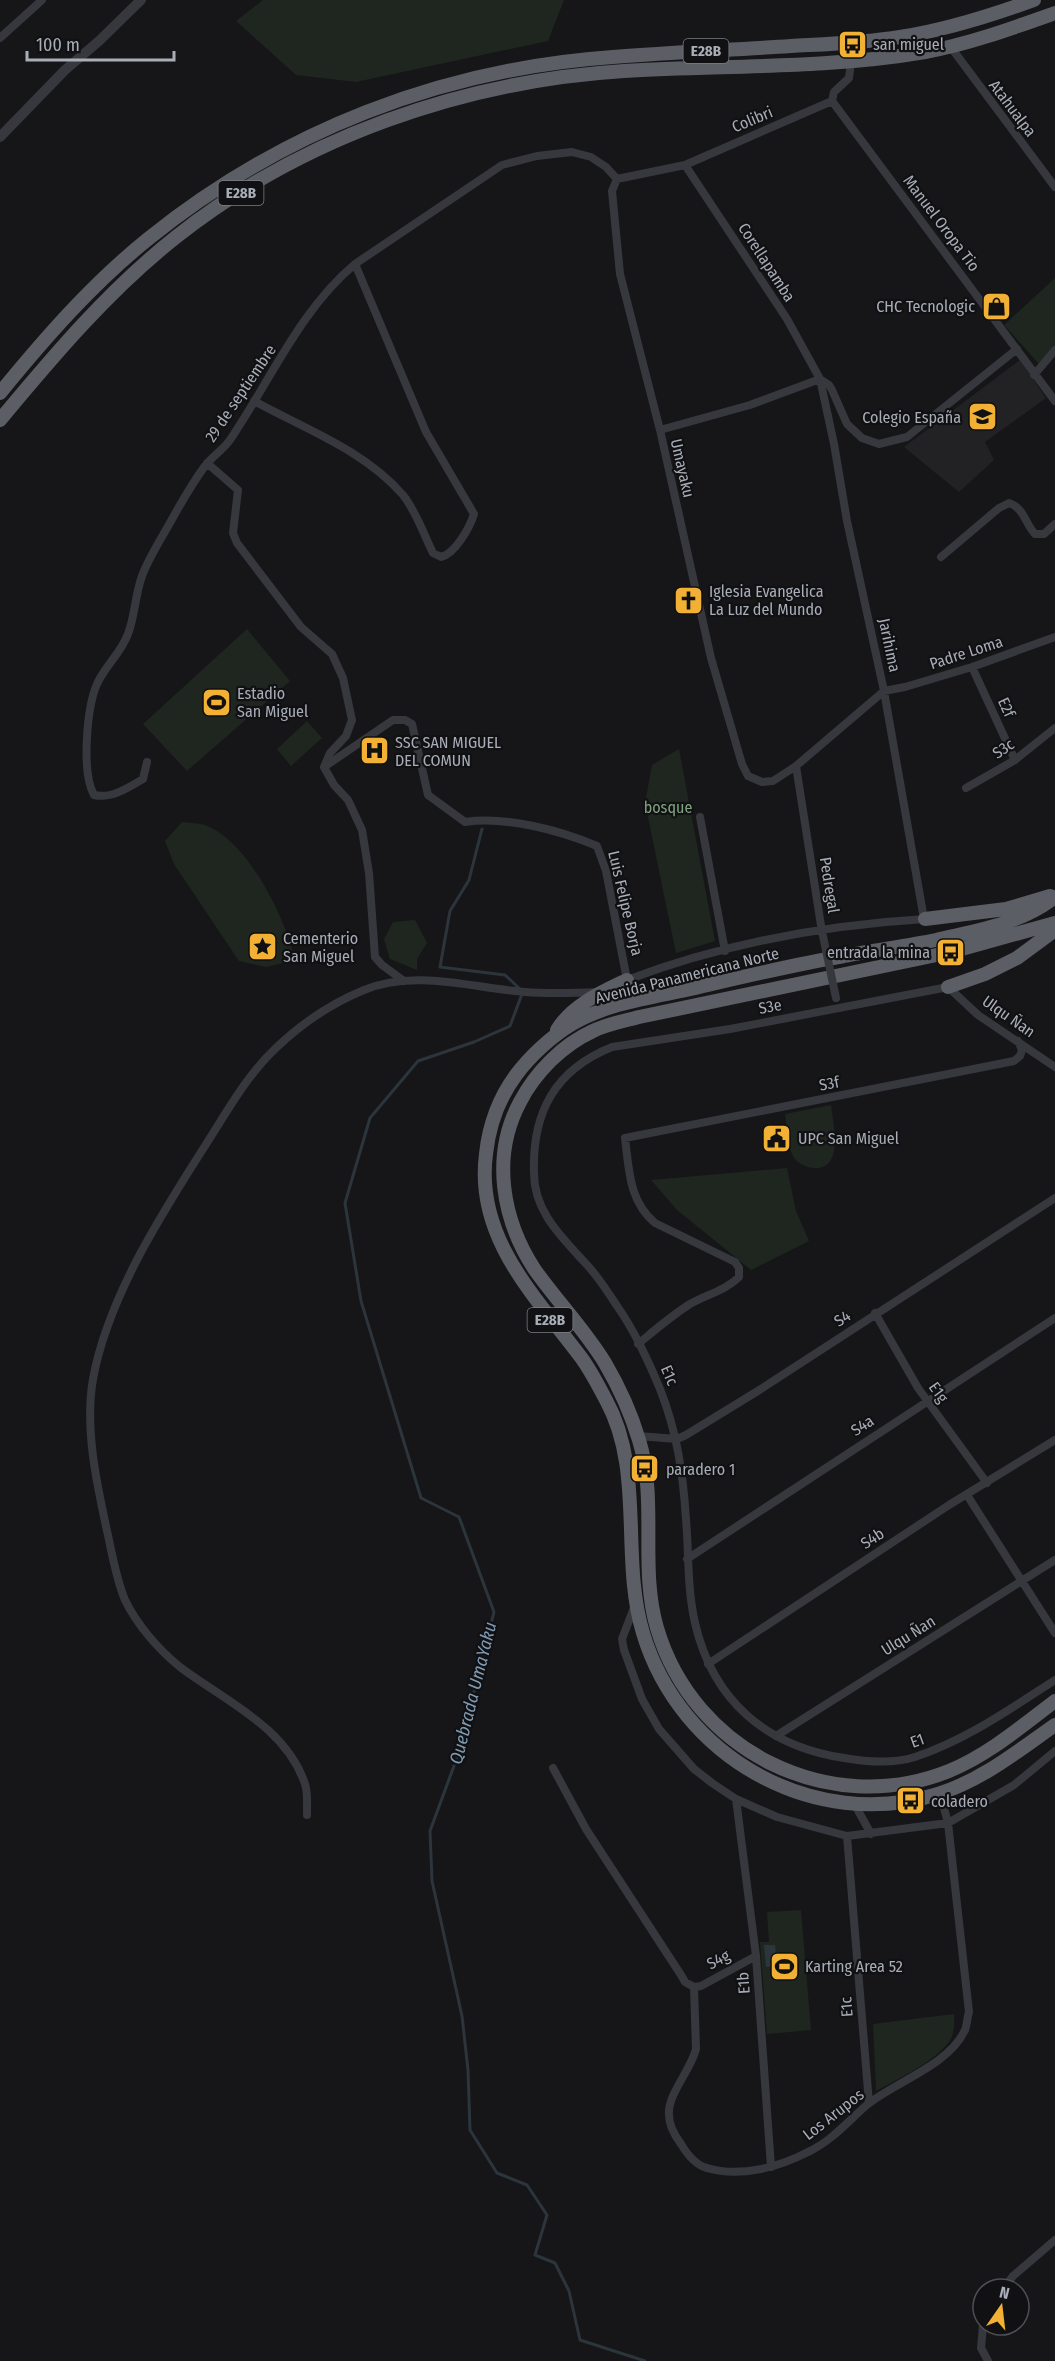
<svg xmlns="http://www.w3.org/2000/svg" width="1055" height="2361" viewBox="0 0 1055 2361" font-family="'Fira Sans Condensed',sans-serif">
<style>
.built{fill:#222225}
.green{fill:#1e261f}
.water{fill:#2c353c}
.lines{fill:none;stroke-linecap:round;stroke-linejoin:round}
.stream{stroke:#2c353c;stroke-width:3}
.minor{stroke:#37383d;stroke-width:8}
.tertiary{stroke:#37383d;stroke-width:10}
.trunk{stroke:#5b5e65;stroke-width:14}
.minor-bridge{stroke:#37383d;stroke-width:8}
.labels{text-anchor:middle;stroke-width:4.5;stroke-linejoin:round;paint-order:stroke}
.shield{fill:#111113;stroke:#7b7e86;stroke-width:1.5}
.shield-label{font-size:15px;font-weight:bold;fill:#a8adb8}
.poi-label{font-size:16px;fill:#a8adb8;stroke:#111113;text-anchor:start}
.street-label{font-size:16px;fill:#a8adb8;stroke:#111113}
.park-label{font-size:16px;fill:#7fa381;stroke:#111113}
.water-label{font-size:18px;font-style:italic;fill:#7f9bb3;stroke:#111113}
</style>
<rect width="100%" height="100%" fill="#161618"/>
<path class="built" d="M1020 360 1046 398 985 442 994 460 959 492 904 447Z"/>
<path class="green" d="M263 0H564L548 41 356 82 296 75 236 21Z
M1055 278V345L1039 364 1004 325Z
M247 629 290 681 187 771 143 724Z
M307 721 322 738 291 766 277 749Z
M679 749 715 941 676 953 645 803 652 765Z
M182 822C189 823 198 823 205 825 248 841 285 917 295 960L266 967 239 961 174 864 165 841Z
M415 920 427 943 417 959V970L390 959 384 939 393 922Z
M831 1105C833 1123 845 1171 813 1168 805 1167 797 1163 793 1156 787 1145 787 1126 785 1114Z
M787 1168 796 1211 809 1241 751 1270 677 1210 651 1180Z
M801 1910 811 2030 767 2034 760 1942H769L767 1912Z
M954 2014C955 2023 954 2035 949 2042 934 2062 898 2079 876 2091L873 2024Z"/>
<path class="water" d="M764 1945H775L777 1966 766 1967Z"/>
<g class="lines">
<path class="stream" d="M482 829 469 880 450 911 440 967 505 975 520 989
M522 994 510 1026 474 1042 418 1061 370 1118 345 1203 361 1301 421 1498 459 1517 494 1612 458 1755 430 1831 432 1881 462 2016 468 2070 470 2130 497 2173 527 2185 547 2215 535 2255 555 2263 569 2291 580 2340 645 2361"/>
<path class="minor" d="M0 38 42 0
M950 46 1055 187
M832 101 685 165 617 179 612 191 620 274 660 430 711 658 742 764 748 776 762 782 773 781 796 766 884 691 905 687 972 667 1055 637
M832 101 1055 401
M832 101 834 92 849 78 851 62
M685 165 787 319 820 379 829 385 832 390 847 424 862 438 879 444 907 437 1017 349
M1034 375 1055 350
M254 401C305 429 364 450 403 495 416 511 424 535 433 553L441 557C455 554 470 527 474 514L426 432 355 264
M660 430 750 405 820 379 834 444 847 521 884 691 924 919
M207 463 238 490 233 533 237 543 301 627 332 654 343 678 352 720 346 736 330 753 324 767 334 785 348 800 362 830 369 873 375 957 382 965 404 981
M941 557 999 508 1009 503C1024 508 1025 523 1035 534H1044L1055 524
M972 667 1015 760
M147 762 143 779C128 788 111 799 94 795 81 772 87 707 97 684 105 666 121 653 128 634 135 616 135 595 142 576 148 560 158 544 167 528 179 507 190 486 205 466 213 455 225 449 232 437 271 379 301 309 355 264L502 165 537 156 572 152 591 157 606 167 617 179
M796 766 822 932
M324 767 393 720H405L412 724 428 795 465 822C506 816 559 830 597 846L606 871 627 980C722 944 824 925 925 919
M966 788 1015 760 1055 728
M700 817 725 951
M1055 1067 978 1015 948 987 730 1029 612 1047C555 1070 532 1112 534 1173 534 1213 563 1238 588 1266 599 1278 608 1292 617 1306 633 1328 650 1364 660 1389 677 1432 683 1473 686 1519 689 1554 687 1588 695 1623 713 1701 766 1746 844 1758 867 1762 893 1764 915 1757 966 1740 1010 1709 1055 1680
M875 1313 918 1388 987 1483
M638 1344C655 1330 671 1316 690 1304 706 1295 726 1290 739 1277V1268L735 1262 655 1223C629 1201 629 1170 625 1138L1014 1061 1020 1056 1022 1050 1018 1041
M638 1436 677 1439 686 1435 761 1389 1055 1198
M967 1495 1055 1633
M687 1559 1055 1318
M635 1605 622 1639 624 1650 642 1699 659 1729 694 1769 712 1783 736 1799 777 1817 847 1836 948 1823 1014 1785 1055 1751
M708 1664 949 1505 1055 1440
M776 1736 1055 1560
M553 1768 586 1829 681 1975 685 1982 694 1987 696 2049C691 2070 667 2095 669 2115 669 2126 675 2136 681 2144 687 2154 695 2165 707 2168 740 2178 779 2167 808 2152 832 2141 849 2120 868 2104 897 2081 949 2065 965 2030 967 2025 967 2018 969 2012L948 1823 940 1793
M736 1799 756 1956 771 2167
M855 1805 871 1834
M307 1815C307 1806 308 1793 305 1784 286 1727 225 1701 180 1667 159 1650 137 1625 125 1600 117 1581 113 1559 109 1540 98 1490 84 1430 93 1379 108 1296 165 1208 210 1138 229 1108 249 1073 276 1048 302 1023 330 1004 364 990 416 969 472 988 525 992 550 994 575 993 600 992
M847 1836 869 2103
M694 1987 701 1986 756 1956
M1003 2289 1013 2276 1055 2240
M983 2325 981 2348 988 2361"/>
<path class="tertiary" d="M0 137 65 70 99 41 141 0"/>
<path class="trunk" d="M0 393C45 338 92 284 148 239 282 131 441 69 613 57 672 52 732 50 791 46 828 44 864 43 900 37 946 30 990 16 1034 0
M0 420C54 355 109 290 176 237 302 137 464 81 624 71 724 65 826 69 925 52 969 44 1013 28 1055 13
M1055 897C1021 924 978 930 936 940 906 946 875 950 844 956 791 965 738 978 686 990 648 998 606 1004 572 1024 552 1036 530 1056 516 1075 499 1098 489 1126 486 1154 475 1237 534 1295 580 1356 590 1369 598 1385 606 1400 645 1471 620 1557 643 1633 680 1757 814 1833 938 1794 982 1780 1018 1751 1055 1725
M925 919 1006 909 1050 896
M1055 923 951 952 639 1017C624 1021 607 1024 593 1031 562 1045 535 1073 520 1102 491 1156 502 1220 535 1270 557 1301 585 1330 605 1363 619 1387 631 1413 639 1440 658 1501 639 1567 657 1628 693 1751 829 1819 949 1771 988 1755 1022 1726 1055 1701
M948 987 985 974 1017 958 1055 930
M557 1030C572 1005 602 992 627 980"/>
<path class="minor-bridge" d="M823 936 836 998"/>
</g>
<defs>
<symbol id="bus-square" viewBox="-11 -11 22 22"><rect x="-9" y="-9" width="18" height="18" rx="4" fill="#f2b134" stroke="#111113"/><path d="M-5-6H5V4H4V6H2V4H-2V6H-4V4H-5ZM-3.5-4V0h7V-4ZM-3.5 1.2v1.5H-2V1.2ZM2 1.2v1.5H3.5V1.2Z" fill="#111"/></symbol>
<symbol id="shop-square" viewBox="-11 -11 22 22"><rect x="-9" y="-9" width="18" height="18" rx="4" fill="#f2b134" stroke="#111113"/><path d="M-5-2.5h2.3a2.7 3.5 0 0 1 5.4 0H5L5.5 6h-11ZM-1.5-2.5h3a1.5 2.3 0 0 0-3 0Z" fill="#111"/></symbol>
<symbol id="university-square" viewBox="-11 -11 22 22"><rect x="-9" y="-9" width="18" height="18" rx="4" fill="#f2b134" stroke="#111113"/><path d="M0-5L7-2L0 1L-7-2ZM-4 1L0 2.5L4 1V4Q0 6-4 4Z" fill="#111"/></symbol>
<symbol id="church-square" viewBox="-11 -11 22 22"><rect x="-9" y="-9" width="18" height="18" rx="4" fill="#f2b134" stroke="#111113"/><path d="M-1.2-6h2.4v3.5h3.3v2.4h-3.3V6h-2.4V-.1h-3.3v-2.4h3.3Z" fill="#111"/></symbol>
<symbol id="stadium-square" viewBox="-11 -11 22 22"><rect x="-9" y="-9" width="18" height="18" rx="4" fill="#f2b134" stroke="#111113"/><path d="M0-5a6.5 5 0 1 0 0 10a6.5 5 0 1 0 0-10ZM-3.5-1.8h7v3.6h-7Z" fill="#111"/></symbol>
<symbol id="hospital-square" viewBox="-11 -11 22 22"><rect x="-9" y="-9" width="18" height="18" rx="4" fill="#f2b134" stroke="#111113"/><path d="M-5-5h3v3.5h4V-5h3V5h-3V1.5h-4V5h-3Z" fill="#111"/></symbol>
<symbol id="sight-square" viewBox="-11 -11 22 22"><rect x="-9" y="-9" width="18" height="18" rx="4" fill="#f2b134" stroke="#111113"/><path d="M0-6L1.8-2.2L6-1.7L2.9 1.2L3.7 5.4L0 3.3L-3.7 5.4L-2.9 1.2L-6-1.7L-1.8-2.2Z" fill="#111"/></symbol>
<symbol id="civic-square" viewBox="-11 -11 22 22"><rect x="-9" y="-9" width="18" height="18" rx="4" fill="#f2b134" stroke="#111113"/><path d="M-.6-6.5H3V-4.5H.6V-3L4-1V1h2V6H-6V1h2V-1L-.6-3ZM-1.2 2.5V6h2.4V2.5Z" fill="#111"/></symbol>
</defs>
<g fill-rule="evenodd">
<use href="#bus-square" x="836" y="28" width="33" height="33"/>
<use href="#shop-square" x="980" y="290" width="33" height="33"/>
<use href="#university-square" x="966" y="400" width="33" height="33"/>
<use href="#church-square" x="672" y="584" width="33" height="33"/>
<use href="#stadium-square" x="200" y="686" width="33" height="33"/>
<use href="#hospital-square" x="358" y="734" width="33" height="33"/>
<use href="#sight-square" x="246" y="930" width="33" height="33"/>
<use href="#bus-square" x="934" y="936" width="33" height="33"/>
<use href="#civic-square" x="760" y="1122" width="33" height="33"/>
<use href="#bus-square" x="628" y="1452" width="33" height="33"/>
<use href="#bus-square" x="894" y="1784" width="33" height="33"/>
<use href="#stadium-square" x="768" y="1950" width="33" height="33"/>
</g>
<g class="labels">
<g class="shield">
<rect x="683.5" y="39" width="45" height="24" rx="4.5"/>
<rect x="218.5" y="181" width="45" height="24" rx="4.5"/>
<rect x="527.5" y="1308" width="45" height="24" rx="4.5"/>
</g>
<g class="shield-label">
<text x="706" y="56">E28B</text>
<text x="241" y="198">E28B</text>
<text x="550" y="1325">E28B</text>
</g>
<g class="poi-label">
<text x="873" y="50">san miguel</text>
<text x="975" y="312" text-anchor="end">CHC Tecnologic</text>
<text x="961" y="423" text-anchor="end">Colegio España</text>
<text x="709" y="597">Iglesia Evangelica<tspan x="709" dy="18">La Luz del Mundo</tspan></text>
<text x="237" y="699">Estadio<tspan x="237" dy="18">San Miguel</tspan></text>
<text x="395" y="748">SSC SAN MIGUEL<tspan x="395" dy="18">DEL COMUN</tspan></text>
<text x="283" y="944">Cementerio<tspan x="283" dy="18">San Miguel</tspan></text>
<text x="930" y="958" text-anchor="end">entrada la mina</text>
<text x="798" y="1144">UPC San Miguel</text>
<text x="666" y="1475">paradero 1</text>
<text x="931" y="1807">coladero</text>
<text x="805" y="1972">Karting Area 52</text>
</g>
<g class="street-label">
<text transform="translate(1013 108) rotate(53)" y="6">Atahualpa</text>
<text transform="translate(752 119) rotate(-23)" y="6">Colibri</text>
<text transform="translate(942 223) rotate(53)" y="6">Manuel Oropa Tio</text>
<text transform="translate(767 262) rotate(57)" y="6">Corellapamba</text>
<text transform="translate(240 393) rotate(-56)" y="6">29 de septiembre</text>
<text transform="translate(683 468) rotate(77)" y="6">Umayaku</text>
<text transform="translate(890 645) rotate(78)" y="6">Jarihima</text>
<text transform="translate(966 652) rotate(-18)" y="6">Padre Loma</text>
<text transform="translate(1007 707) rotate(65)" y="6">E2f</text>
<text transform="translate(1003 748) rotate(-34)" y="6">S3c</text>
<text transform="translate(830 885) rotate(81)" y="6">Pedregal</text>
<text transform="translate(626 903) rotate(77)" y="6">Luis Felipe Borja</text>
<text transform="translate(687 975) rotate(-14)" y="6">Avenida Panamericana Norte</text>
<text transform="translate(770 1006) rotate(-11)" y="6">S3e</text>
<text transform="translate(1009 1016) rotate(35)" y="6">Ulqu Ñan</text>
<text transform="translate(829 1083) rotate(-11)" y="6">S3f</text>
<text transform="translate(842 1318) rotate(-34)" y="6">S4</text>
<text transform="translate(670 1375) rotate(66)" y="6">E1c</text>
<text transform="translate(939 1392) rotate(54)" y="6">E1g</text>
<text transform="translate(862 1425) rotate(-33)" y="6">S4a</text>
<text transform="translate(872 1538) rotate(-33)" y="6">S4b</text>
<text transform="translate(908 1635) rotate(-32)" y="6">Ulqu Ñan</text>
<text transform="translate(917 1740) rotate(-20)" y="6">E1</text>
<text transform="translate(718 1959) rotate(-28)" y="6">S4g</text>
<text transform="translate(743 1983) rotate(-94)" y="6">E1b</text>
<text transform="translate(846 2007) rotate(-95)" y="6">E1c</text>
<text transform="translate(833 2114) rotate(-38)" y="6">Los Arupos</text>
</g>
<g class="park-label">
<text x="668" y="813">bosque</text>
</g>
<g class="water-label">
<text transform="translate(473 1693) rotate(-76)" y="6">Quebrada UmaYaku</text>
</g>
</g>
<g transform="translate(1001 2307) rotate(14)"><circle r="28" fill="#111113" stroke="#4d4f55" stroke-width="1.5"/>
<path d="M0-4.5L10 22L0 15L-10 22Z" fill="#f2b134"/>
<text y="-9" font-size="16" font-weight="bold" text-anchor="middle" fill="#a8adb8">N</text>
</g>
<path d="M27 51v9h147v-9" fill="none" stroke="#a8adb8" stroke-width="3"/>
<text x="36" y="51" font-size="18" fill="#a8adb8" stroke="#111113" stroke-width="4.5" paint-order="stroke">100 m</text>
</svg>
